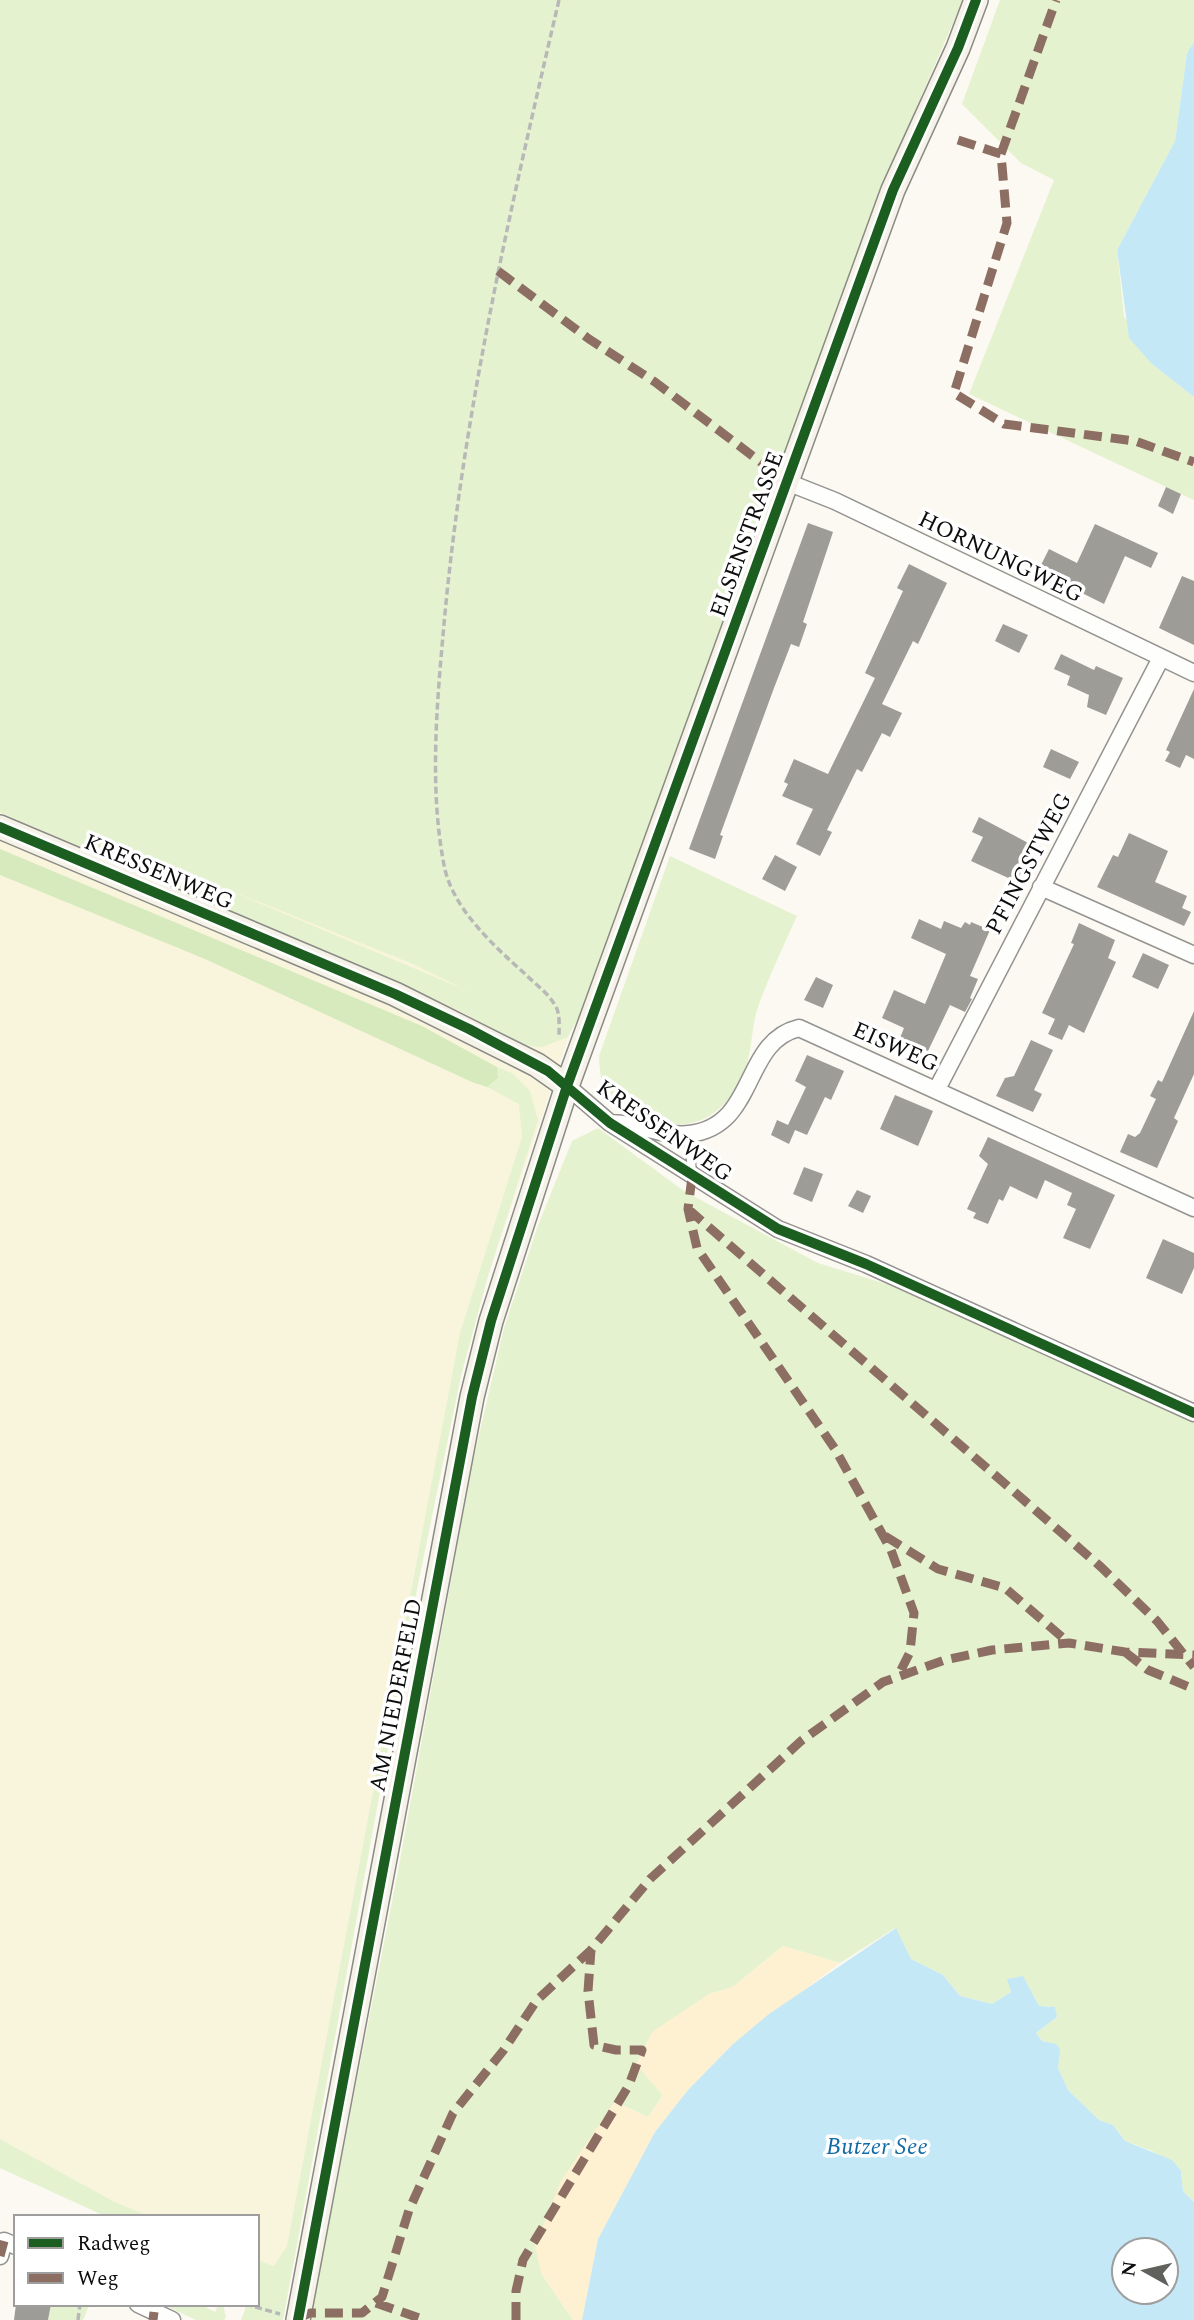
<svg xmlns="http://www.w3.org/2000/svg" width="1194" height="2320" viewBox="0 0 1194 2320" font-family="Spectral,serif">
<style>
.farmland{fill:#f9f5dc}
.green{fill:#e5f2cf;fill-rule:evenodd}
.forest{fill:#d6eabd}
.sand{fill:#fdf1d1}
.water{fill:#c5e8f7;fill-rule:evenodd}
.building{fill:#9e9c97}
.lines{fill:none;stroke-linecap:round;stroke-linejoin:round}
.lane-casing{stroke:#949390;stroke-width:11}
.street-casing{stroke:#949390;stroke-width:19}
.secondary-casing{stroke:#8b8a86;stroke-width:26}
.path{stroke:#b8b8b6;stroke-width:3.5;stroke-dasharray:7 3.5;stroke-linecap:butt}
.lane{stroke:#fefefd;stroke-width:8}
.street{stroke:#fefefd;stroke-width:16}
.secondary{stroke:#f5f3e8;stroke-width:23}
.quiet{stroke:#8d6e63;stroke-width:9;stroke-dasharray:18 9;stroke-linecap:butt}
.cycleway-casing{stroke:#fff;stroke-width:15}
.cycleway{stroke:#1b5e20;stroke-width:10}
.labels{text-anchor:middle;stroke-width:7;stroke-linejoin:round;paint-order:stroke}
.street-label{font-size:23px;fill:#0d0d0d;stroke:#fff}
.water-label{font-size:24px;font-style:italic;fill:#0f6aa6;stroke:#fff}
</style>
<rect width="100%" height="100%" fill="#fbf9f1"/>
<path class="farmland" d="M0 0 891 166 576 1015 488 1276 461 1376 418 1584 292 2273 257 2260V2217H151L115 2202 0 2139Z"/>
<path class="green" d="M0 0H963L891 166 728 605 584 1007 568 1037 542 1047 525 1045 460 1011 0 812ZM209 882 413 964 466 990Z
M1000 0H1194V42L1187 53 1175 141 1117 250 1124 316 1152 364 1194 397V500L969 394 1054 180 1021 163 962 104Z
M670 856 797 916C783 947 768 978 757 1010 752 1027 752 1046 747 1063 729 1115 694 1138 639 1116 606 1103 600 1089 599 1056Z
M497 1067 512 1073 530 1091 538 1120 488 1276 461 1376 418 1584 283 2320H241L247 2304H257V2260L274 2266 287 2246 460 1333 522 1137 519 1104 487 1087 498 1078Z
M598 1128 684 1191 818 1263 893 1286 1194 1422V2202L1183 2191 1181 2171 1152 2151 1125 2141 1113 2125 1099 2120 1068 2090 1058 2068 1055 2044 1042 2041 1036 2033 1057 2017 1049 2006H1039L1023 1977 1011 1992 992 2004 960 1996 943 1975 911 1959 895 1928 840 1963 783 1946 733 1987 709 1994 663 2095 648 2117 615 2102 541 2273 573 2320H310L398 1871 472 1465 504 1328 537 1228 572 1141Z
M0 2139 115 2202 151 2217H107L0 2168Z
M51 2304H86L89 2306 83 2320H48Z
M162 2304H199L215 2312 219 2304H223L226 2317 224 2320H196Z"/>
<path class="forest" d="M0 849 422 1026 497 1067 498 1078 487 1087 472 1082 205 959 0 875Z"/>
<path class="sand" d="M783 1946 840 1963 733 2044 688 2090 655 2132 598 2239 582 2320H573L541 2273 535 2246 561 2181 614 2102 648 2117 663 2096 636 2064 652 2032 709 1994 733 1987Z"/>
<path class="water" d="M1194 42V397L1152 364 1129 338 1117 250 1175 141 1187 53Z
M896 1928 911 1959 943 1975 960 1996 992 2004 1011 1992 1007 1979 1023 1976 1039 2006 1055 2007 1057 2017 1036 2033 1042 2041 1056 2044 1060 2049 1058 2068 1068 2090 1099 2120 1113 2125 1125 2141 1172 2160 1181 2171 1183 2191 1194 2202V2320H582L598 2239 655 2132 688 2090 733 2044 769 2014ZM1124 2250H1166V2292H1124Z"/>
<path class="building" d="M1166 487 1181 494 1173 514 1158 506Z
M808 523 833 532 803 622 807 624 799 647 791 644 774 688 720 835 723 836 715 859 689 849Z
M1095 524 1158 553 1151 568 1125 556 1104 604 1038 571 1049 549 1077 563Z
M909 564 947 583 918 644 913 641 882 704 902 713 890 737 882 733 862 772 857 769 827 830 832 832 820 856 796 844 813 809 782 796 788 784 784 782 794 759 828 774 875 678 865 673 903 591 897 588Z
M1182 576 1194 581V645L1159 628Z
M1003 624 1028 635 1019 653 995 641Z
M1061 654 1094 670 1096 666 1123 678 1106 715 1087 707 1089 695 1067 685 1070 676 1054 669Z
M1194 689V759L1186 755 1180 768 1165 761 1170 752 1166 750Z
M1051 749 1079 762 1070 779 1043 767Z
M979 817 1034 846 1017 882 971 861 983 837 972 832Z
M1129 833 1168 851 1155 882 1187 896 1182 908 1191 912 1184 926 1097 887 1113 855 1118 857Z
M775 855 797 867 785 891 762 879Z
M919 919 941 929 944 921 961 928 965 922 970 925 971 922 990 930 970 976 978 979 970 998 972 999 965 1012 950 1005 928 1051 900 1038 904 1028 882 1018 894 990 925 1004 946 954 911 938Z
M1079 923 1115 940 1108 958 1116 962 1084 1033 1069 1025 1062 1040 1048 1034 1055 1019 1042 1013 1074 944 1071 943Z
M1143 953 1169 965 1158 989 1132 977Z
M816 977 833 985 823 1008 804 1000Z
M1194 1011V1074L1174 1118 1178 1121 1157 1168 1120 1152 1128 1134 1135 1137 1140 1133 1156 1099 1150 1096 1158 1080 1162 1082Z
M1031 1040 1053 1050 1034 1090 1042 1094 1033 1112 996 1096 1005 1078 1014 1076Z
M807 1055 844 1071 831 1100 825 1097 807 1135 795 1130 789 1144 771 1135 777 1120 788 1125 806 1087 795 1081Z
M895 1095 933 1111 918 1146 880 1129Z
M988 1137 1115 1195 1090 1249 1063 1238 1076 1209 1067 1205 1072 1193 1045 1180 1037 1199 1010 1186 1003 1201 999 1199 988 1224 973 1218 976 1213 967 1209 988 1164 979 1156Z
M804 1167 823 1174 812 1202 793 1194Z
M857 1190 871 1196 863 1213 848 1206Z
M1163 1239 1194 1253V1268L1182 1294 1146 1278Z
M16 2304H51L48 2320H14Z"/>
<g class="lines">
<defs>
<path id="lane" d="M689 1134 692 1174"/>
<path id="street" d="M787 482 835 501 1194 673
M1041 887 1194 955
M567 1086 610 1123 778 1229 866 1264 1194 1413
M937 1089 1161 658
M610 1123C636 1123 665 1137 689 1134 758 1126 741 1042 799 1028L1194 1208
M0 2256 4 2241 16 2246
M138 2304 172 2320"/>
<path id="secondary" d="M0 827 395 994 537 1065 567 1086
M298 2320 472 1397 491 1321 567 1086 893 190 958 48 976 0"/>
</defs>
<use href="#lane" class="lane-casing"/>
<use href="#street" class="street-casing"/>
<use href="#secondary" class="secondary-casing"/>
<path class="path" d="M559 0C511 206 463 413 444 624 437 702 429 788 444 865 452 908 493 945 524 973 535 984 551 995 557 1009 560 1017 559 1028 559 1037
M245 2304 280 2314
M78 2320 80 2304"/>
<use href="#lane" class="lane"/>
<use href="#street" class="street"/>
<use href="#secondary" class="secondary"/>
<path class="quiet" d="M958 140 1001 154 1007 223 954 393 1004 424 1135 441 1194 462
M1001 154 1056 0
M498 271 589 339 655 382 787 482
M692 1177 688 1209 697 1248 835 1449 891 1550 914 1613 910 1652 899 1674
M688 1209 1101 1567 1157 1621 1194 1667
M885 1536 938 1569 1005 1588 1069 1643
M1125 1652 1148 1670 1194 1689
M0 2256 4 2241
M376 2303 425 2320
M299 2318 310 2313H362L382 2297 409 2210 453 2113 503 2051 537 2000 591 1950 650 1879 801 1741 883 1682 945 1660 992 1650 1069 1643 1125 1652 1194 1655
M153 2320 154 2312
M516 2320V2291L523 2260 629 2085 642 2050H616L594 2045 588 1991 591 1950"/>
<defs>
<path id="cycleway" d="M0 827 395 994 469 1029 548 1071 610 1123 778 1229 866 1264 1194 1413
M298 2320 472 1397 491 1321 567 1086 893 190 958 48 976 0"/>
</defs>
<use href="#cycleway" class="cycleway-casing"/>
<use href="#cycleway" class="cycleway"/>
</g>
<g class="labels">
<g class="street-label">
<text transform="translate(746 534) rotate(-70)" y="8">ELSENSTRASSE</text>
<text transform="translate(1001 556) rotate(26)" y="8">HORNUNGWEG</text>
<text transform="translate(1028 863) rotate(-62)" y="8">PFINGSTWEG</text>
<text transform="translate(159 871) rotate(23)" y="8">KRESSENWEG</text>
<text transform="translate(896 1046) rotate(24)" y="8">EISWEG</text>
<text transform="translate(665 1130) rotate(35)" y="8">KRESSENWEG</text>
<text transform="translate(395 1695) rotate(-79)" y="8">AM NIEDERFELD</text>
</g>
<g class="water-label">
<text x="877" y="2154">Butzer See</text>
</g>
</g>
<rect x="14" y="2215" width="245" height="91" fill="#ffffff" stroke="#9e9e9e" stroke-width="2"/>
<rect x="28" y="2238" width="35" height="10" fill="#1b5e20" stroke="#9e9e9e" stroke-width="2"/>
<text x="77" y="2250" font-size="21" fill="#0d0d0d">Radweg</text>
<rect x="28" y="2273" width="35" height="10" fill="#8d6e63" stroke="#9e9e9e" stroke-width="2"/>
<text x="77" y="2285" font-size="21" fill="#0d0d0d">Weg</text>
<g transform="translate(1145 2271) rotate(278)"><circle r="33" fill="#ffffff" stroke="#9e9e9e" stroke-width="2"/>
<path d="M0-5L12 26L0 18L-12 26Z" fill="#60605d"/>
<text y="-10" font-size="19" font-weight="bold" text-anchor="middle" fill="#0d0d0d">N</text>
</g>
</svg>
